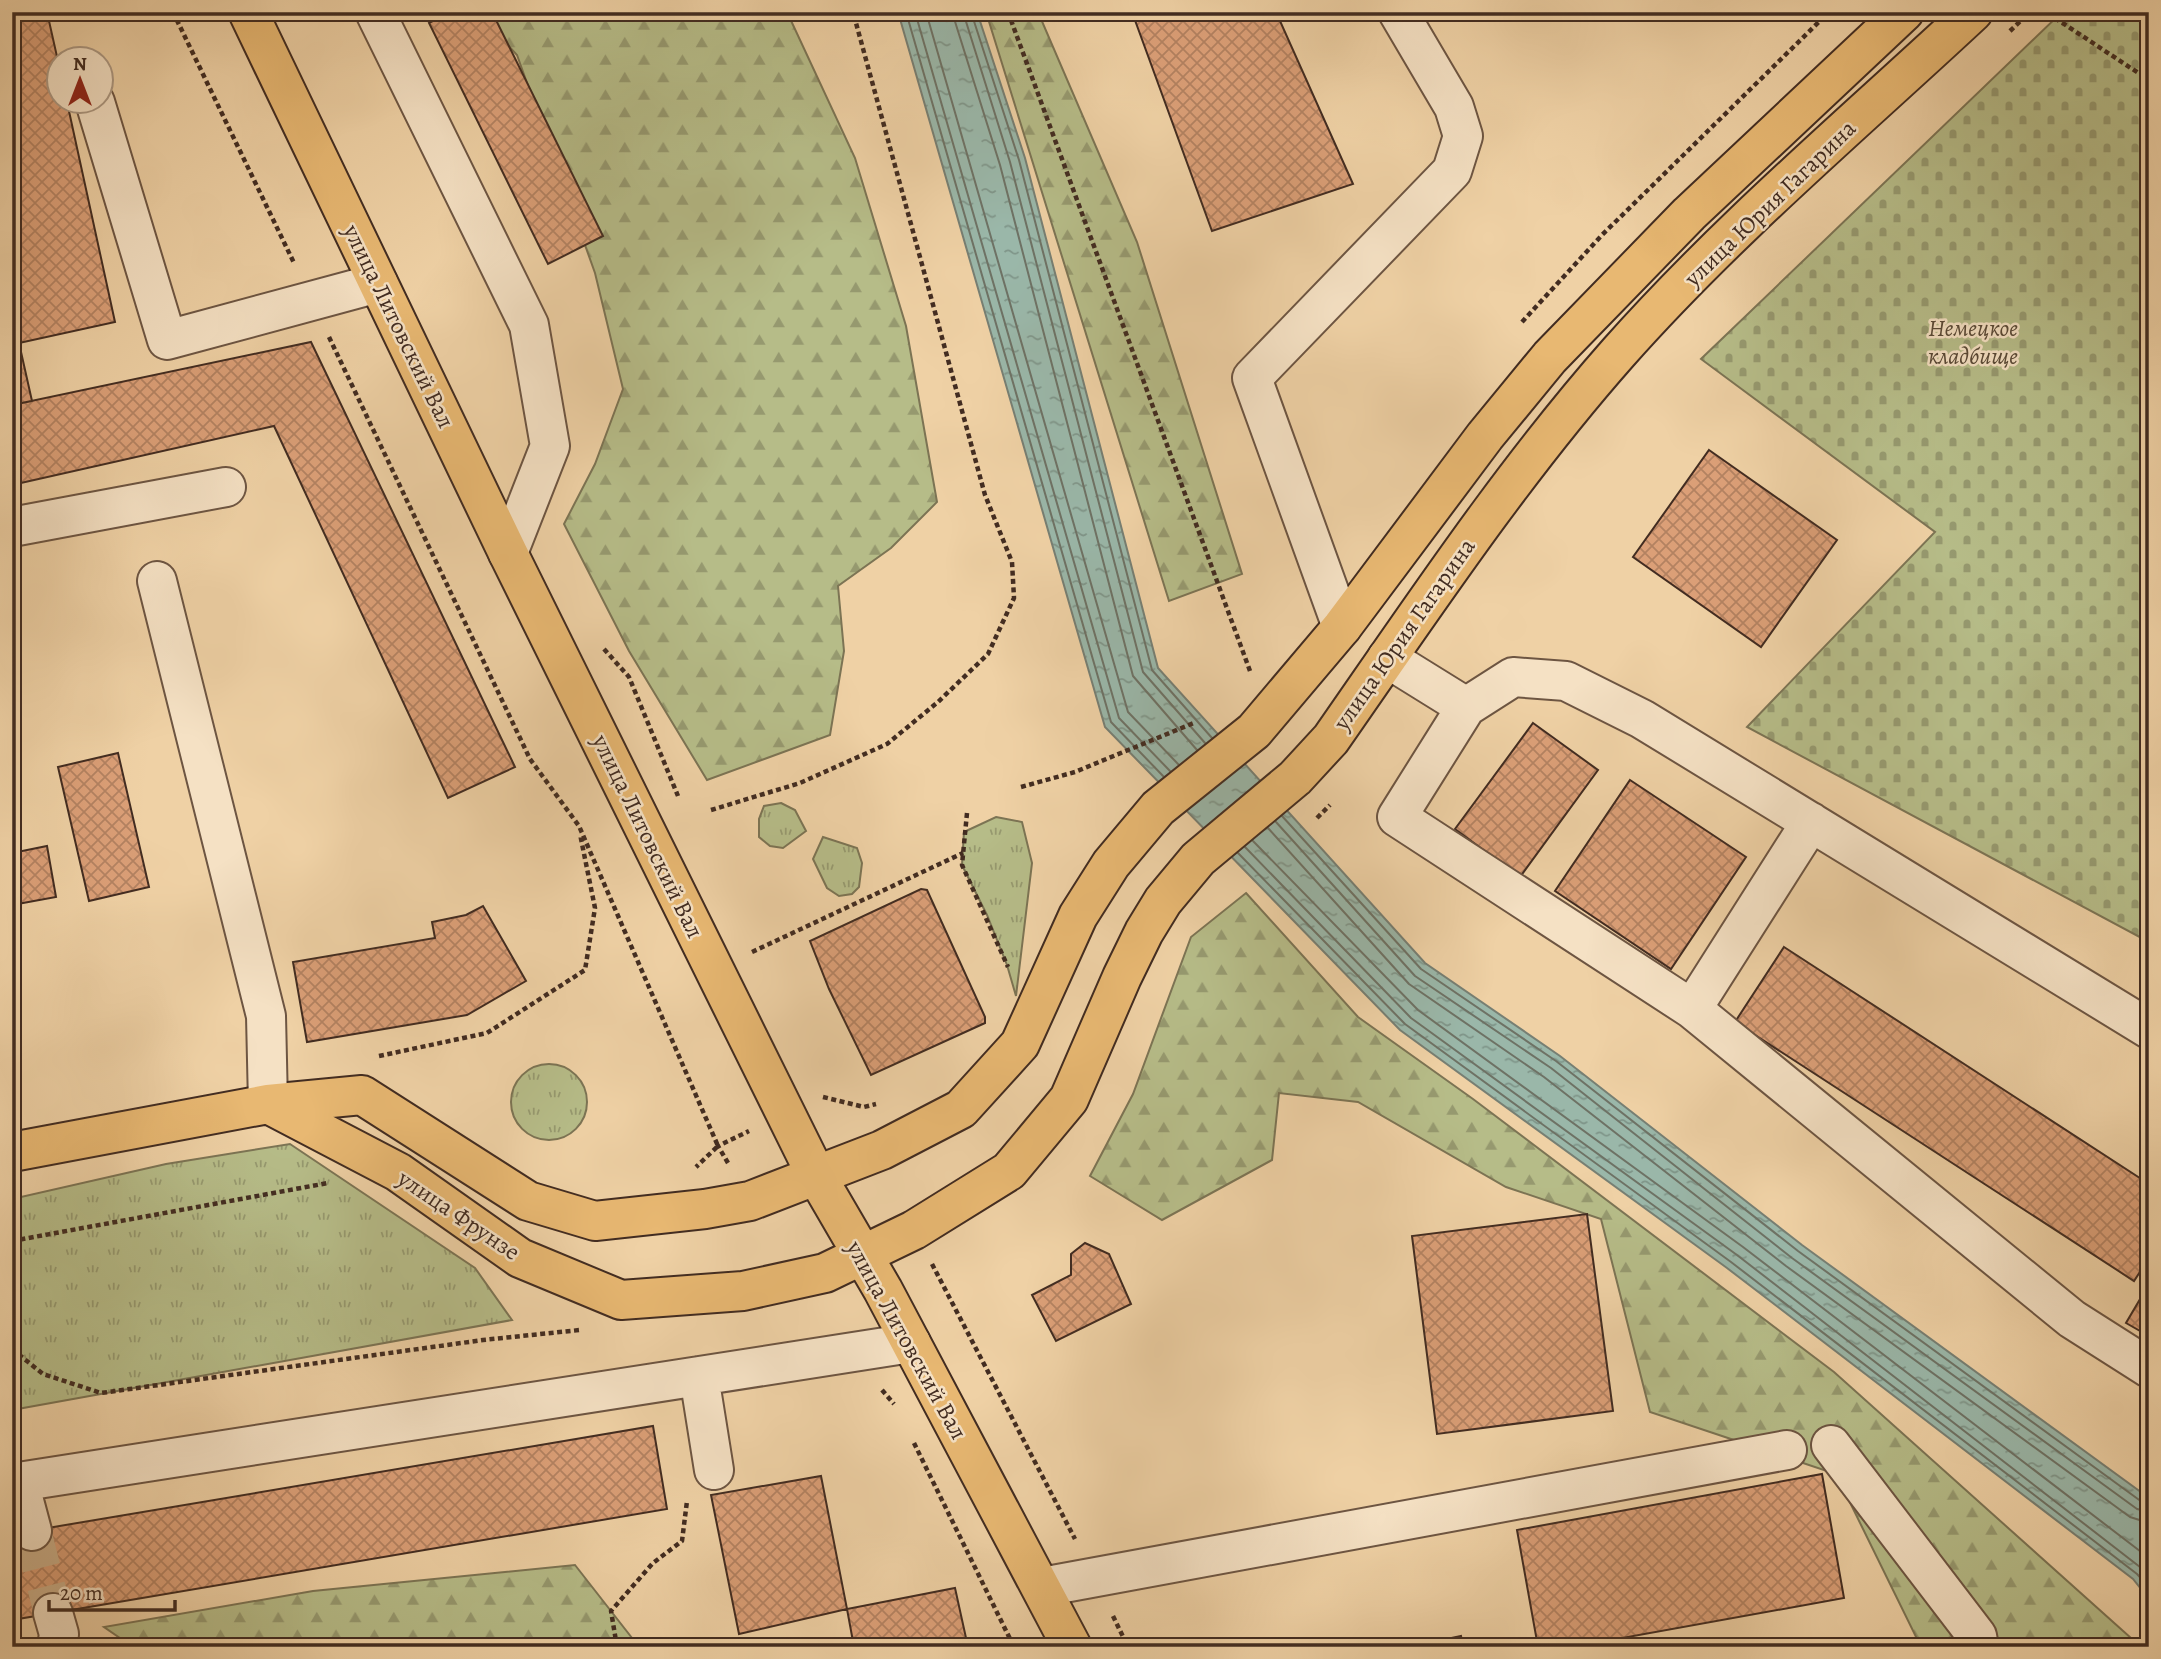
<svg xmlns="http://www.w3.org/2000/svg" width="2161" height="1659" viewBox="0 0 2161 1659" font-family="Alegreya,serif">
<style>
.grass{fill:url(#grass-tufts);stroke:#7c7454;stroke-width:2}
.forest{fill:url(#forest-firs);stroke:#7c7454;stroke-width:2}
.cemetery{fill:url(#cemetery-stones);stroke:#7c7454;stroke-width:2}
.water{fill:url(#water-ripples);stroke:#777f73;stroke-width:2}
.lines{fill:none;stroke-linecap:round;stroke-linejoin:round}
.shore{stroke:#6e7265;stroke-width:2}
.building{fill:url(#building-cross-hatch);stroke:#422c21;stroke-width:2}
.minor-tunnel{stroke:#ccb08b;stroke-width:38;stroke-dasharray:38 19;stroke-linecap:butt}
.minor-casing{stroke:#6d5542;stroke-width:42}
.major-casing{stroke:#422c21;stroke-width:42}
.path{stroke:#422c21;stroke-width:4.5;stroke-dasharray:5 3.5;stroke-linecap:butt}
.minor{stroke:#f5e1c4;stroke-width:38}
.major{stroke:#e8b872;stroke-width:38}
.labels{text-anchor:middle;stroke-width:5;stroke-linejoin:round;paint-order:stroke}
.street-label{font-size:24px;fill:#422c21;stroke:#f5e1c4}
.park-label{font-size:24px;font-style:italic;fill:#594936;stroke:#f5e1c4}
</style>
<defs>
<pattern id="grass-tufts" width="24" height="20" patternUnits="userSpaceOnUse" patternTransform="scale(1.75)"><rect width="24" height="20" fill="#b6bc88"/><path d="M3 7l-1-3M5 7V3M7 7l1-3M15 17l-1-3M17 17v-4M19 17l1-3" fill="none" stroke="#96996f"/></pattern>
<pattern id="forest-firs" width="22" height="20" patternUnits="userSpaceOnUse" patternTransform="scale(1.75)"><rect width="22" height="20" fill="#b6bc88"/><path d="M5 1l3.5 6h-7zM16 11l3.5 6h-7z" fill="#96996f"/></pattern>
<pattern id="cemetery-stones" width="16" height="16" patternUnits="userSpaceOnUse" patternTransform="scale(1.75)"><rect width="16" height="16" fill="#b6bc88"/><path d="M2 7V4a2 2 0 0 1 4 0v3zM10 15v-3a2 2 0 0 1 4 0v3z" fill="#96996f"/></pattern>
<pattern id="water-ripples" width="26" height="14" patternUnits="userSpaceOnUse" patternTransform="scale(1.75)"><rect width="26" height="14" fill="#9ab7a9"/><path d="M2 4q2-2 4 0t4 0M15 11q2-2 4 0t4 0" fill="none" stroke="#7f9589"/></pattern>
<pattern id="building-cross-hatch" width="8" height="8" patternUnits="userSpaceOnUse" patternTransform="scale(1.75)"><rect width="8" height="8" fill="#db9f77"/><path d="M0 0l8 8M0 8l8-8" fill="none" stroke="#b38261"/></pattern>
</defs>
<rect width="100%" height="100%" fill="#efd1a5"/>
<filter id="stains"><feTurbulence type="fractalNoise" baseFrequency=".00286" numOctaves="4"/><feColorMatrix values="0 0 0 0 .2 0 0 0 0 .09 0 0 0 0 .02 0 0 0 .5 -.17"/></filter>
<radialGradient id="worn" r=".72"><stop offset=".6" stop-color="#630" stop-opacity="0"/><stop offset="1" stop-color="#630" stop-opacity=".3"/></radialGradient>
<path class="grass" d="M781 803 795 810 806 831 783 848 770 846 759 837V819L764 806Z
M996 817 1022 822 1032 863 1016 996 1007 965 987 915 962 865 964 832Z
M823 837 857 848 862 863 859 887 852 894 839 896 827 888 813 859Z
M511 1102a38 38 0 1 1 76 0a38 38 0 1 1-76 0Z
M290 1144 475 1268 512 1320 12 1410V1199L166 1164Z"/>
<path class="forest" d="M477 12H787L855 158 906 326 937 502 891 548 838 586 844 651 830 735 707 780 629 651 564 524 595 464 623 389 595 273 517 55Z
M986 12H1038L1137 242 1242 574 1169 601Z
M1246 893 1358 1017 1473 1099 1834 1372 2141 1647H1921L1836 1474 1650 1412 1601 1219 1506 1187 1358 1102 1279 1093 1272 1160 1162 1220 1090 1176 1133 1094 1191 937Z
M575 1565 639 1647H133L104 1627 313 1591Z"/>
<path class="cemetery" d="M2062 12H2149V942L1747 727 1935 532 1701 359Z"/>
<path class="water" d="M898 12H977L1025 158 1158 668 1425 963 1560 1056 1802 1245 2149 1498V1599L2133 1579 1727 1268 1400 1030 1105 727Z"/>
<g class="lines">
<path class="shore" d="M906 12 1111 722 1164 777
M915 12 1119 718 1170 771
M926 12 1128 712 1179 765
M952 12 1000 165 1133 676 1197 750
M963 12 1010 162 1143 672 1205 743
M971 12 1019 160 1152 670 1212 738
M1282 816 1421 969 1556 1061 1798 1251 2142 1502 2149 1503
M1276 822 1415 976 1551 1068 1792 1258 2137 1509 2149 1512
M1268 828 1409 984 1544 1077 1786 1266 2130 1517 2149 1523
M1253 841 1418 1010 1743 1247 2149 1558
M1245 847 1411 1018 1737 1255 2149 1574
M1238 853 1405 1024 1731 1262 2137 1574 2149 1587"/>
</g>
<path class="building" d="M12 12H47L60 70V102H67L115 322 19 343 32 401 12 405Z
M449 12H492L603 236 548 264 429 23Z
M1132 12H1276L1353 184 1212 231Z
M311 342 515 767 448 798 274 426 12 485V405Z
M1709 450 1837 540 1761 647 1633 557Z
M1533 723 1598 770 1520 877 1455 829Z
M118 753 149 887 89 901 58 767Z
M1630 780 1746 857 1671 969 1555 891Z
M47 846 56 897 12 905V853Z
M921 889 927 890 985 1017V1023L871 1075 829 989 810 941Z
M483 906 526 981 467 1015 307 1042 293 962 435 938 432 922 466 915Z
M1784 947 2149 1184V1258L2134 1281 1735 1022Z
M1587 1214 1613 1411 1437 1434 1412 1236Z
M1085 1243 1109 1254 1131 1304 1056 1341 1032 1295 1071 1275V1254Z
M2149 1284V1336L2126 1323Z
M653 1426 667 1509 12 1620V1534Z
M1822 1474 1844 1598 1611 1640 1612 1647H1583V1644L1538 1647 1517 1530Z
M821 1476 847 1609 739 1634 711 1495Z
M955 1588 968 1647H854L847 1609Z
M1461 1636 1463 1647H1409Z"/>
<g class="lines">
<path class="minor-tunnel" d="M32 1531 53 1613"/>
<defs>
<path id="minor" d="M375 12 529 325 550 446 508 553
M95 102 167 340 378 283
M12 527 226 487
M157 581 266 1016 268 1104
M1342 627 1252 378 1452 171 1463 136 1454 107 1398 12
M1387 658 1466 707
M1692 1009 1811 822
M2149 1029 1642 719 1566 681 1513 677 1466 707 1397 817 1692 1009 2072 1319 2149 1368
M699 1376 714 1470
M1831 1445 1977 1636 1979 1647
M19 1482 32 1531
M12 1483 911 1343
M1042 1587 1787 1450
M53 1613 59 1634 57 1647"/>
<path id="major" d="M248 12 508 553 816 1175 883 1290 1072 1647
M268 1104 398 1172 520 1258 621 1300 743 1291 825 1273 914 1230 1009 1171 1069 1099 1122 977 1144 932 1163 901 1198 859 1295 778 1331 739C1423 607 1512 473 1618 353 1727 230 1854 123 1973 12
M12 1152 268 1104 362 1095 528 1201 595 1221 705 1209 750 1201 882 1150 961 1109 1020 1044 1078 916 1111 864 1158 808 1254 731 1342 627 1485 436 1550 357 1689 214 1904 12"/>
</defs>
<use href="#minor" class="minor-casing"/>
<use href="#major" class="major-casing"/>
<path class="path" d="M173 12 294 263
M1008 12 1250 671
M2055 18 2149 80
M2010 31 2030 12
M1522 322 1602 235 1829 12
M329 337 530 759 579 826 718 1146 696 1167
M604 649 629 677 678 796
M1021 787 1075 772 1196 722
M711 810 800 783 887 744 938 702 988 654 1014 598 1012 562 985 495 853 12
M967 813 962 865 1008 967
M1317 818 1330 805
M752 952 963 853
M379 1056 487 1033 585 970 595 908 580 834
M823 1097 864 1107 876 1104
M728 1163 718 1146 749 1131
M12 1241 328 1183
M932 1264 1075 1539
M12 1349 43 1374 101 1393 483 1340 580 1330
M882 1390 894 1404
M914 1443 1014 1647
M1113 1616 1128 1647
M617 1647 611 1611 653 1563 682 1541 687 1501"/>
<use href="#minor" class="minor"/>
<use href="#major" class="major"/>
</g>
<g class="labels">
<g class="street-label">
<text transform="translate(1770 203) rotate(-44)" y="8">улица Юрия Гагарина</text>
<text transform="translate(399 326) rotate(64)" y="8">улица Литовский Вал</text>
<text transform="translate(1404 634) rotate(-55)" y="8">улица Юрия Гагарина</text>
<text transform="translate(648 836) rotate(64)" y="8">улица Литовский Вал</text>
<text transform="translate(459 1215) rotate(34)" y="8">улица Фрунзе</text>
<text transform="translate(907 1340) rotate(61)" y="8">улица Литовский Вал</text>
</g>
<g class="park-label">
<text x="1973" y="336">Немецкое<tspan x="1973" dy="28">кладбище</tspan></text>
</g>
</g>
<rect width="2161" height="1659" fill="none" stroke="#efd1a5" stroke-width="42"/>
<rect x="14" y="14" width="2133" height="1631" fill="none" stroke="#422c21" stroke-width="3.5"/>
<rect x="21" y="21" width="2119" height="1617" fill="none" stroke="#422c21" stroke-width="2"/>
<g transform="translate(80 80)"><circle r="33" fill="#f5e1c4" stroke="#ad9983" stroke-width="2"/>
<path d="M0-5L12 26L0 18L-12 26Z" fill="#8f2418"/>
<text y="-10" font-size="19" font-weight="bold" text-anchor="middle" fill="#422c21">N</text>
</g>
<path d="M49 1600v10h126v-10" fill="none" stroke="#422c21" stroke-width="3.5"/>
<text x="60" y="1600" font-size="21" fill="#422c21" stroke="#f5e1c4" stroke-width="5" paint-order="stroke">20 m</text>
<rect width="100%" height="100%" filter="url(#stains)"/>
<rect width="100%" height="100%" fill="url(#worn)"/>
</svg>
